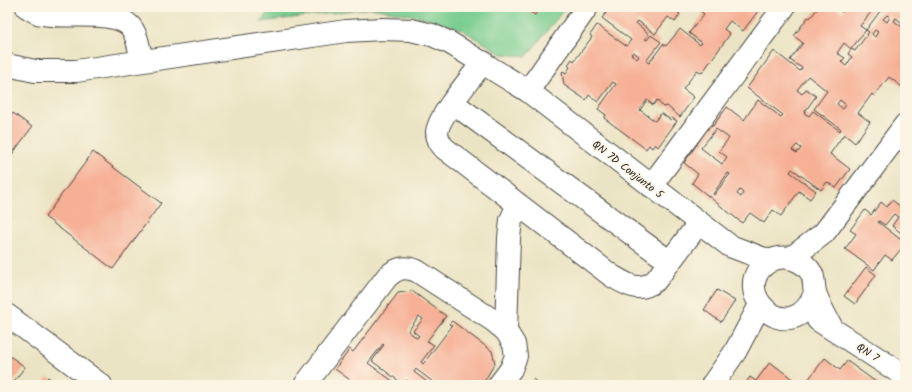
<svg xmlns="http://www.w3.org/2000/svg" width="912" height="392" viewBox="0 0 912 392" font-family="Kalam,sans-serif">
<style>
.green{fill:#79cd90;stroke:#527c5e}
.building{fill:#f6b096;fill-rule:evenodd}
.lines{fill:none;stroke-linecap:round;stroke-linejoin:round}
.minor-casing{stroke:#484742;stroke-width:24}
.minor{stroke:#fff;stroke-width:22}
.labels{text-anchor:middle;stroke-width:3.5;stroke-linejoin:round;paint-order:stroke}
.street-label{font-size:11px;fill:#2b2b2b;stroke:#fcf5e5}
</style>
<rect width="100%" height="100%" fill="#fcf5e5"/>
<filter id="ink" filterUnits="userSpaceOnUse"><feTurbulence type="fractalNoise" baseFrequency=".025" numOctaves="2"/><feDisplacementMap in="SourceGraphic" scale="8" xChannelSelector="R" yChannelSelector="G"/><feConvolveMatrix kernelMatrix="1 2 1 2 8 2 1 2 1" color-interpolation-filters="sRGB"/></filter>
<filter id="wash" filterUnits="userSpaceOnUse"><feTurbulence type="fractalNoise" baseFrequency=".012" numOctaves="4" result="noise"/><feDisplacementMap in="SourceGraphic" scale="16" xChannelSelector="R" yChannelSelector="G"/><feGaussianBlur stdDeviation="0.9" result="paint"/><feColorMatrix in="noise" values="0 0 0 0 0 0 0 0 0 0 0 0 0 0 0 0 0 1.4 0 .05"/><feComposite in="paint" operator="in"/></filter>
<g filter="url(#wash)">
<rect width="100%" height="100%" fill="#ebe4c4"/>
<path class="green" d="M272 7H566L527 56 502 54 461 29 417 16 371 8 261 22Z"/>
<g id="blocks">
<path class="building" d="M526 7H541L535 15 525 9Z
M611 7H649L655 12 657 9 654 7H686L684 10 681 8 678 13 680 14 675 22 668 17 655 34 638 21 636 23 649 34 645 39 647 40 651 35 661 42 646 61 649 63 663 44 666 46 680 29 700 45 702 43 689 33 704 14 695 7H761L743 31 730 21 724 29 730 34 702 73 697 70 683 89 694 97 680 117 667 106 663 107 657 100 653 105 647 100 640 110 655 121 661 113 671 120 672 118 677 121 658 147 655 144 652 148 649 145 646 149 604 118 606 115 598 109 616 84 613 82 598 102 589 95 586 100 564 85 562 72 563 71 566 73 570 67 568 65 572 59 574 61 592 37 590 35 597 25 626 46 631 40 602 18ZM633 52 639 56 637 59 631 54Z
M819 7H835L842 12 845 9 842 7H875L860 26 866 30 851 49 855 51 869 32 866 30 881 10 876 7H883L881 10 882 12 886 7H905V25L896 18 894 21 905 29V89L889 77 874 96 872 94 858 113 870 122 855 143 844 134 830 154 850 169 836 188 827 182 821 190 792 169 790 172 816 191 810 199 799 191 781 216 773 210 764 223 750 213 742 223 692 183 698 174 684 163 710 125 713 126 727 107 744 120 758 100 781 117 783 115 747 88 774 51 800 71 802 68 790 60 803 43 794 36 808 17 810 18ZM887 15 890 17 887 22 883 19ZM875 30 878 32 875 37 872 34ZM844 43 851 49 848 54 852 57 846 66 841 62 845 58 837 53ZM808 76 827 91 814 109 841 129 840 131 813 111 809 116 804 113 816 96 806 89 802 94 797 90ZM840 100 846 105 843 109 837 104ZM716 129 729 138 719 151 727 157 722 164 701 148ZM797 145 801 148 797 153 792 150ZM728 173 730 174 714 195 713 194ZM740 190 743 193 741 197 737 194Z
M13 113 32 127 10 157 7 155V115L10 117Z
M93 152 161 203 113 269 45 217Z
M905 170V179L901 176Z
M892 200 905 210V236L892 226 898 217 894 214 885 225 879 221 878 222 900 239 901 237 905 240V252L901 249 892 260 885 255 874 270 845 249 856 234 850 230 865 210 871 215 881 202 887 207Z
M866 267 876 275 855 304 844 296Z
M717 290 735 301 721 322 704 310Z
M412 291 446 316 427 341 434 345 421 362 423 364 452 326 449 324 452 321 492 351 495 363 484 382 486 384 485 385H437L416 369 414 372 431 385H413L407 380 404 385 372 361 384 345 383 344 368 363 398 385H357L335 369 350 349 353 352 398 293ZM419 316 423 319 413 331 419 336 417 338 408 331Z
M7 354 25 367 11 385H7Z
M825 358 840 370 847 361 880 385H804Z
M770 362 795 381 792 385H744L750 377 756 381Z
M48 377 55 382 53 385H42Z
M533 379 540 385H528Z"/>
</g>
</g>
<g filter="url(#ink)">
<use href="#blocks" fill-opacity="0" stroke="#484742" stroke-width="1"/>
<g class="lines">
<defs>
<path id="minor" d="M27 7C31 9 34 12 38 13 59 20 113 8 130 26 138 35 139 50 142 61
M483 62C472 77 439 115 437 132 437 139 440 143 444 148L612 276C629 286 640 293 656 280L699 223
M7 65 35 71H76L346 31 383 29 411 30 432 35 450 43 528 91 730 246 770 261
M528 91 587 7
M453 103 670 262
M651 186 784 7
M791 258 824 233 905 125
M815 293C791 355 723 287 770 261 785 253 804 260 812 274 815 281 813 288 816 295 820 306 826 317 832 328
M7 315 101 385
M818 320 905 376
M506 331 509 238 511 220 518 204
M305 385 387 277C397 268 404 266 417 271L494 321 506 331 514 344 516 356 511 369 499 385
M712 385 735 352 760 305"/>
</defs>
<use href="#minor" class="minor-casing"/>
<use href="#minor" class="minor"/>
</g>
</g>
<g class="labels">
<g class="street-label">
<text transform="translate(628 169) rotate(38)" y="4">QN 7D Conjunto 5</text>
<text transform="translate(868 352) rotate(33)" y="4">QN 7</text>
</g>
</g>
<rect width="912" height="392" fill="none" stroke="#fcf5e5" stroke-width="24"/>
</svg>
